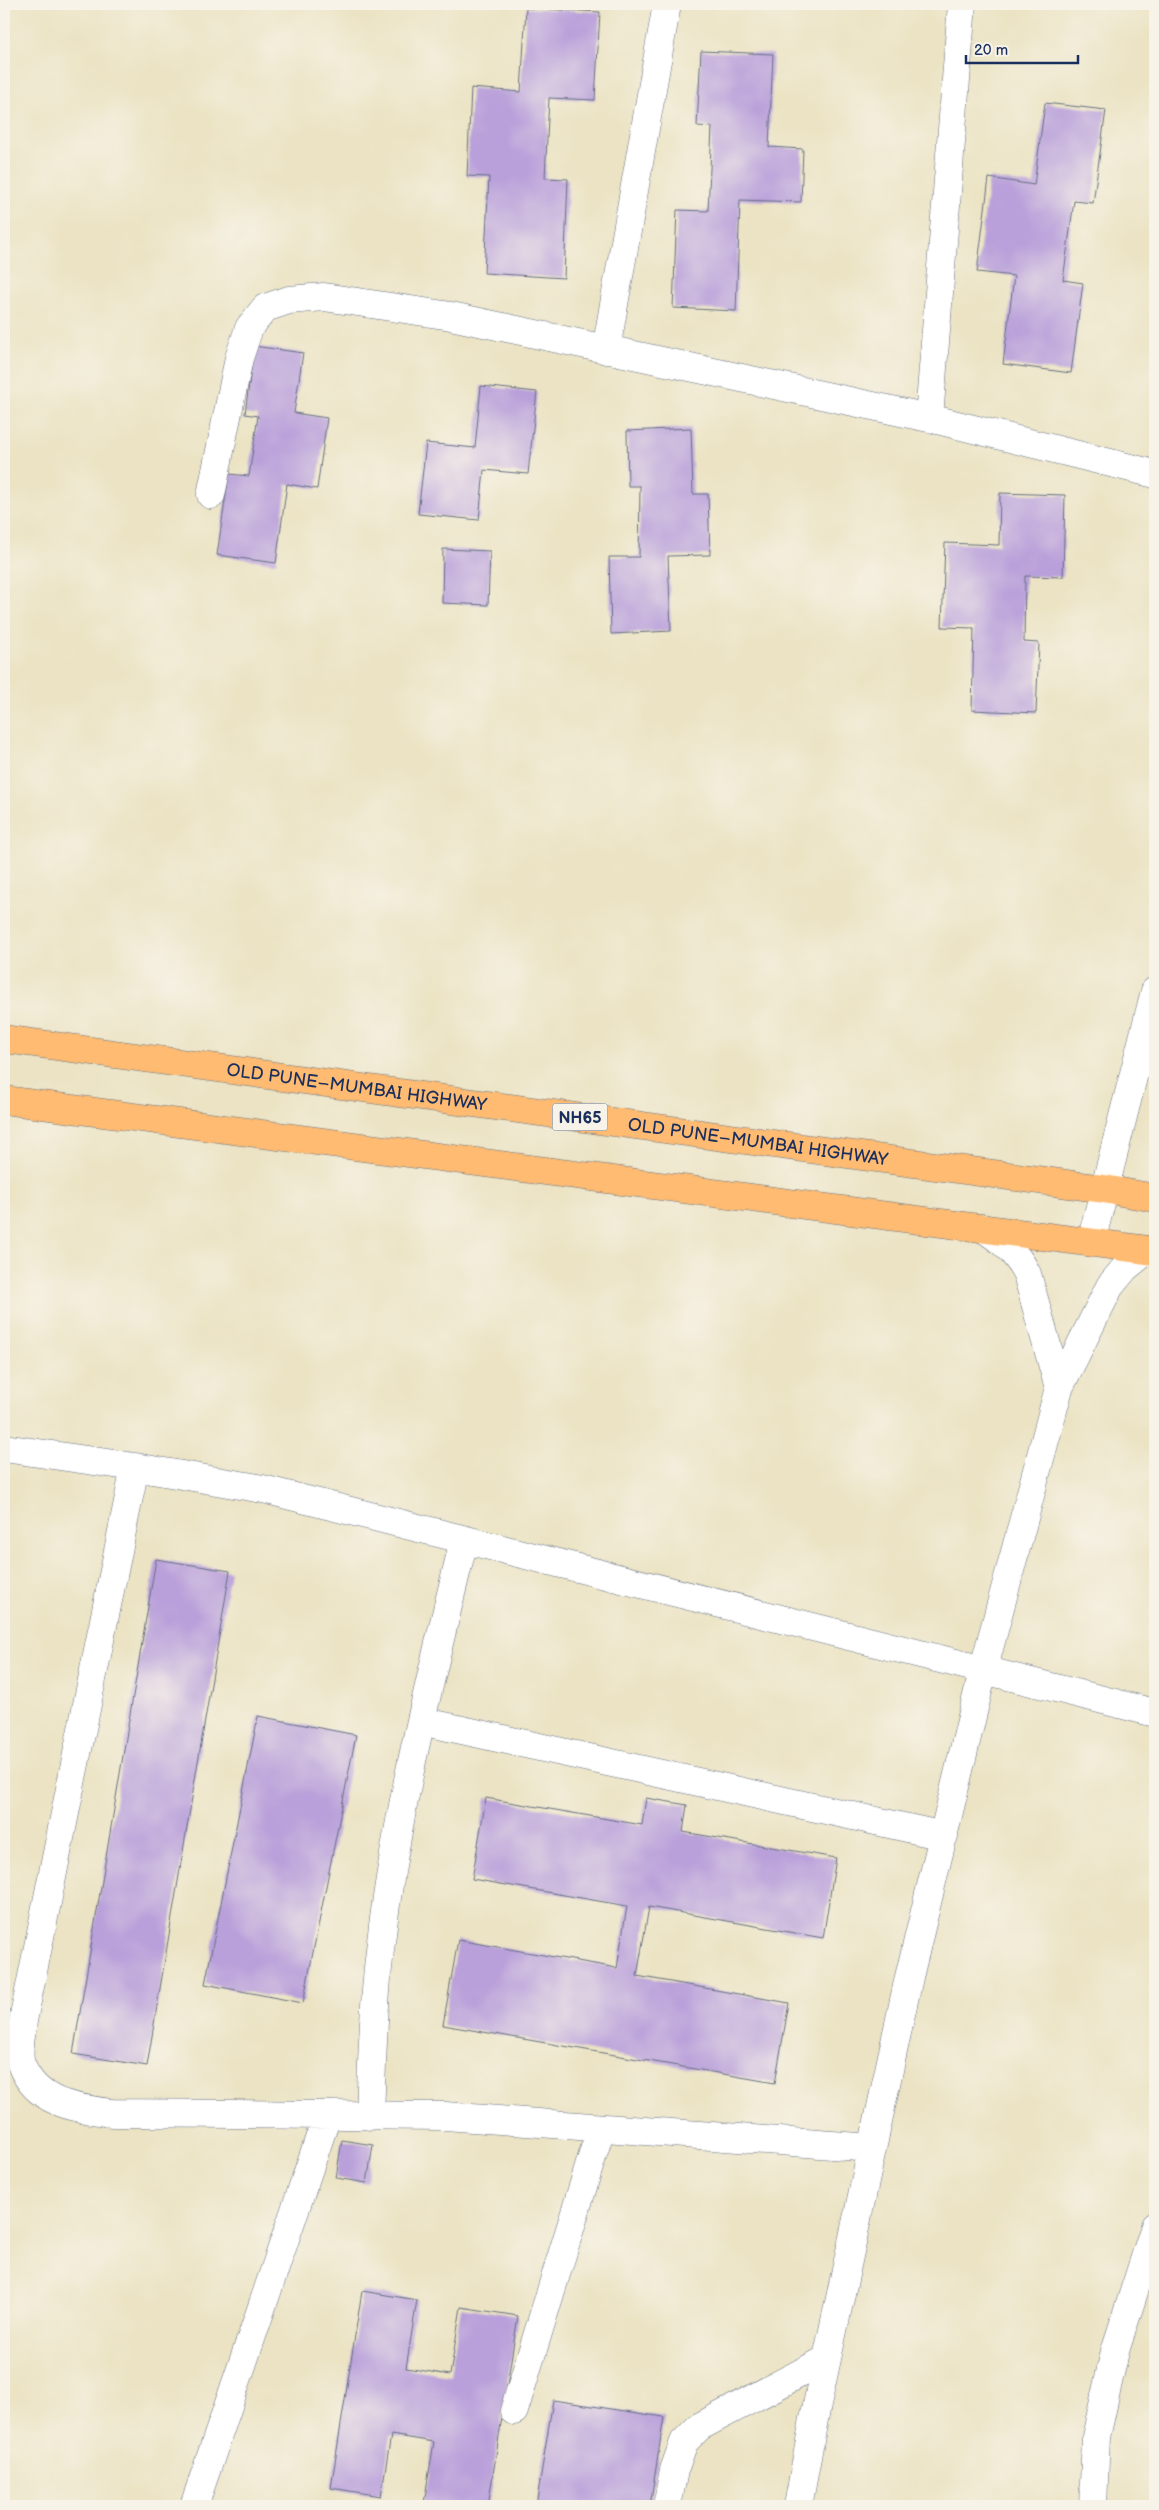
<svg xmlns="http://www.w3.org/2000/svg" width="1159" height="2510" viewBox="0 0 1159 2510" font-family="'Balsamiq Sans',sans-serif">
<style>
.building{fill:#b9a0da}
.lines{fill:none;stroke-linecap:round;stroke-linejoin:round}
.minor-casing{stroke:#646e81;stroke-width:29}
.highway-casing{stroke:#646e81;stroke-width:29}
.minor{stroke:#fff;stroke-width:28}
.highway{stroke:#febb71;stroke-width:28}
.labels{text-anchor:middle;stroke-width:4;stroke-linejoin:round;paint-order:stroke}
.shield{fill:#f7f3e8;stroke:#5d6a87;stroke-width:1}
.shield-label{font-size:16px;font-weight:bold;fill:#1b2f5e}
.street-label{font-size:18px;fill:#1b2f5e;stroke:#f7f3e8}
</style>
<rect width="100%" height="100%" fill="#f7f3e8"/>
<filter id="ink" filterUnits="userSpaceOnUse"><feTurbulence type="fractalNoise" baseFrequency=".02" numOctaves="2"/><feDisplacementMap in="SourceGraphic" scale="10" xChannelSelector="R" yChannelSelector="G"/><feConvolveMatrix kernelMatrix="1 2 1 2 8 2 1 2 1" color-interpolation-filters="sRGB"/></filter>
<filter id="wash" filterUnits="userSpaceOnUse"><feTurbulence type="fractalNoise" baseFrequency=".0096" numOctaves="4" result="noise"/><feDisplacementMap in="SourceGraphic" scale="20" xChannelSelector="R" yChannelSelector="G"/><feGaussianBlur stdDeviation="1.12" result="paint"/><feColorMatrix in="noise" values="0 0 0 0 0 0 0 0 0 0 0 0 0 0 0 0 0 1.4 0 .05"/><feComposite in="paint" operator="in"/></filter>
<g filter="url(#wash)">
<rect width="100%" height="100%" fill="#ebe3c3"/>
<g id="blocks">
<path class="building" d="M526 8 600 12 595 100 549 98 545 178 568 179 564 278 484 273 489 177 467 176 471 88 521 92Z
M701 51 773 54 769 147 803 149 801 202 740 200 736 311 673 308 677 210 708 211 712 127 697 126Z
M1045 103 1106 110 1093 203 1074 201 1063 280 1083 283 1071 373 1003 364 1014 276 977 272 989 178 1034 185Z
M254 346 303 353 294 413 327 418 317 489 287 484 276 563 217 555 229 474 249 476 258 416 245 414Z
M481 386 537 392 528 474 484 470 479 520 418 514 426 443 475 448Z
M691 428 693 494H708L710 555 668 556 671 631 611 634 609 557H639L640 486H628L627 431Z
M1000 493 1065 495 1063 577 1025 576 1024 642 1039 643 1036 713 972 710 974 628 942 627 945 543 999 545Z
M443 549 490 551 488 605 442 603Z
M156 1559 230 1571 147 2066 73 2054Z
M258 1716 356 1735 303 2003 205 1984Z
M486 1798 642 1825 646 1798 687 1805 683 1832 836 1858 823 1938 649 1907 637 1976 789 2003 775 2083 443 2025 458 1940 617 1968 627 1906 472 1879Z
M342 2140 373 2145 367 2183 336 2178Z
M362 2291 417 2300 406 2368 450 2375 461 2307 518 2316 488 2506H447L424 2503 434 2442 391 2435 381 2496 331 2488Z
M553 2400 664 2417 650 2506H536Z"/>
</g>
</g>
<g filter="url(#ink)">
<use href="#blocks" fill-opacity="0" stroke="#646e81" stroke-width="1"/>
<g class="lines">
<defs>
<path id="minor" d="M606 350 667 4
M929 418 962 4
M211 495 239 358 249 328 265 308 289 300 324 297 451 316 929 418 1155 474
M983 1228C1003 1241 1016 1252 1027 1274L1059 1388
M1091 1242 1155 991
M4 1448 135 1467 263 1489 1155 1713
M135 1467 23 2021C22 2033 17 2053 21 2064 36 2104 75 2108 112 2113L445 2116 872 2148
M421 1721 944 1836
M370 2116C372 2067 373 2017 378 1968 393 1823 430 1681 464 1540
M514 2411 601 2128
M194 2506 327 2116
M667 2506 674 2470 684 2442 699 2427 827 2359
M798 2506 814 2419 909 1977 983 1671 1059 1388 1110 1286 1125 1268 1147 1250
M1093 2506 1096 2437 1115 2351 1155 2226"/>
<g id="highway">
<path id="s1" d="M4 1039 1104 1189 1155 1198"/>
<path d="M4 1100 1155 1251"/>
</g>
</defs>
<use href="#minor" class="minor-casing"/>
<use href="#highway" class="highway-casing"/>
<use href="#minor" class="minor"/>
<use href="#highway" class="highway"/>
</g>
</g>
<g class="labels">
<rect class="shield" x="552.5" y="1103.5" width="55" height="27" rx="4"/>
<g class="shield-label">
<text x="580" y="1123">NH65</text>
</g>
<g class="street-label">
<text dy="6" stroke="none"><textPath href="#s1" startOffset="356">OLD PUNE–MUMBAI HIGHWAY</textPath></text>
<text dy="6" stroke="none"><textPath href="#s1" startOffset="761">OLD PUNE–MUMBAI HIGHWAY</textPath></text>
</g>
</g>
<rect width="1159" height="2510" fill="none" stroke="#f7f3e8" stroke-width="20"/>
<path d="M966 55v8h112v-8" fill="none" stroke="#1b2f5e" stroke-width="2.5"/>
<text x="974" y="55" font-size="15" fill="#1b2f5e" stroke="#f7f3e8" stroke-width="4" paint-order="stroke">20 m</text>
</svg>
